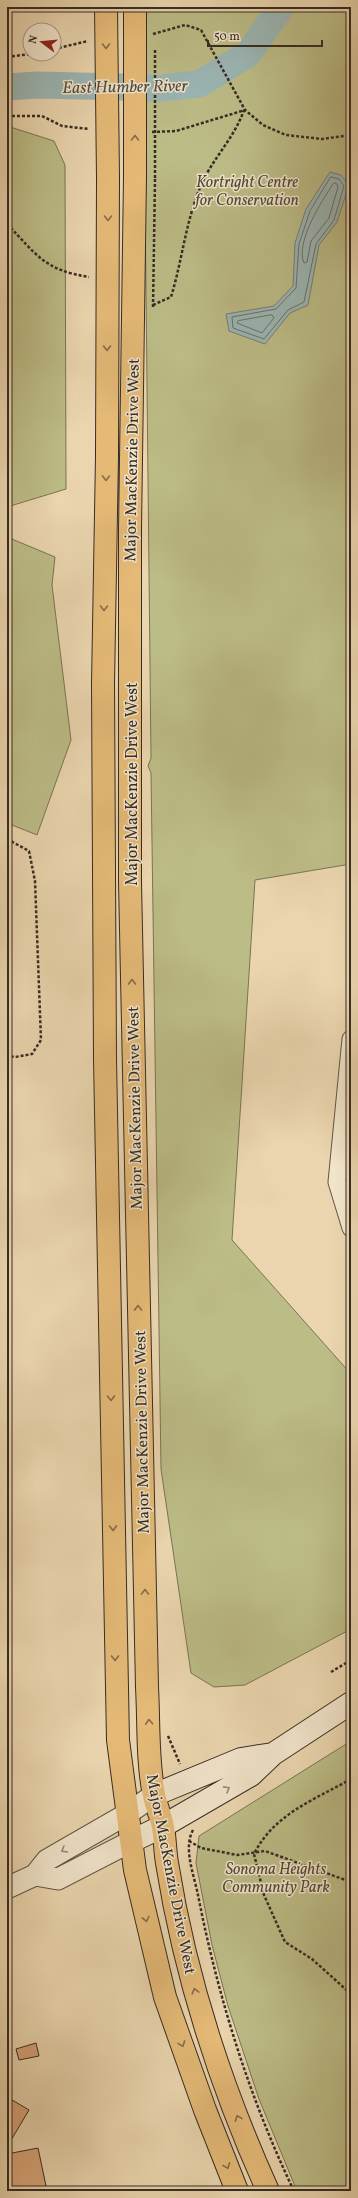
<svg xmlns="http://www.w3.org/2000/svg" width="358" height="2198" viewBox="0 0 358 2198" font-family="Vollkorn,serif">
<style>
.green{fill:#bcbc86;stroke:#797455}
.water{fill:#9bb6b4;stroke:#737f7a}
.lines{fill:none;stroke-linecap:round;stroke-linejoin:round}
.shore{stroke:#68716c;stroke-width:1}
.river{stroke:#9bb6b4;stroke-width:27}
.building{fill:#d8a47a;stroke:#362c24}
.minor-casing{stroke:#635646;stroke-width:19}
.tertiary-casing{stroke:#635646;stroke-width:23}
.secondary-casing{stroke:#362c24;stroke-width:24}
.primary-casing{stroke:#362c24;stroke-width:24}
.path{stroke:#362c24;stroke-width:2.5;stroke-dasharray:3 2;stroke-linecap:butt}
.minor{stroke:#f1e4ca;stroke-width:17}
.tertiary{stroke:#f1e4ca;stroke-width:21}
.secondary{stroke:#f1e4ca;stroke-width:22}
.primary{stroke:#e5ba77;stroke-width:22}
.primary-bridge-casing{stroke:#362c24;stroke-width:24;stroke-linecap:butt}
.path-bridge{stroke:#362c24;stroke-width:2.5;stroke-dasharray:3 2;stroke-linecap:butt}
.primary-bridge{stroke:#e5ba77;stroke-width:22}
.oneway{stroke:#856c49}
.oneway2{stroke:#948877}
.labels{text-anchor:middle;stroke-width:3;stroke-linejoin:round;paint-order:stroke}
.park-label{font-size:16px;font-style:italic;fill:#514938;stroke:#f1e4ca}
.street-label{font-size:16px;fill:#362c24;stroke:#f1e4ca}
.water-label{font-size:17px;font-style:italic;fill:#4f4e48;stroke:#f1e4ca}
</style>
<rect width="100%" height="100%" fill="#ead5ae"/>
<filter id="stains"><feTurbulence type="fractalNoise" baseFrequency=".005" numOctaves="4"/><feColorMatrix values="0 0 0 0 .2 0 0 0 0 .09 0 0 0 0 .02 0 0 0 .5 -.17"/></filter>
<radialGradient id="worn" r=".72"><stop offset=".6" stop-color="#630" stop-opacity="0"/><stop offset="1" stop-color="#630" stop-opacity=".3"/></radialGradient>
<path class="green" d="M143 7H351V864L255 880 232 1240 351 1374V1629L245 1685 214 1687 191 1673 161 1469 151 773 148 766 151 758Z
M7 126 54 141 65 165 66 489 7 507Z
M7 537 55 557 52 585 71 740 37 835 7 823Z
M351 1741V2191H297L259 2099 228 2006 212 1945 196 1863 199 1836Z"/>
<path class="water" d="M330 172 341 175 349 185 337 222 319 245 308 305 290 313 265 344 229 331 226 314 274 306 293 286 295 243 306 209Z"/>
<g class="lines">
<path class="shore" d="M331 177 339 179 344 186 334 220 316 244 304 302 288 310 264 339 233 328 232 317 276 309 296 288 299 244 310 211Z
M336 183 338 187 329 218 311 241 307 262 304 263C295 242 322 201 333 184Z
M272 315 274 318 262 333 237 323 238 321Z"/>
<path class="river" d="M7 87 38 85 161 88 199 84 248 54 281 7"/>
</g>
<path class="building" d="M36 2043 39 2056 19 2060 16 2049Z
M7 2097 29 2110 7 2147Z
M38 2148 46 2186 22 2191H7V2154Z"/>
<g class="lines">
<defs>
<path id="minor" d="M351 1039 337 1182 351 1228"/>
<path id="tertiary" d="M35 1875 58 1879 130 1842
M7 1888 35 1875 47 1860 127 1814 154 1795"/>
<path id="secondary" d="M154 1795 241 1759 273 1754
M130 1842 163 1826 251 1775 273 1754 351 1703"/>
<path id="primary" d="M135 177 130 530V882L147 1687C149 1722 147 1760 154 1795 156 1806 161 1816 163 1827 165 1839 165 1851 167 1863 185 1976 221 2087 268 2191
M108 179 107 456 103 684 105 1059 118 1740 135 1870 165 1997 205 2110 237 2191"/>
</defs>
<use href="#minor" class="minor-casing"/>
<use href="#tertiary" class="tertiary-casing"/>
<use href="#secondary" class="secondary-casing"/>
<use href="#primary" class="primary-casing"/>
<path class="path" d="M153 34 185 25 201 30 245 110 263 125 286 135 322 139 351 135
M54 49 88 41
M7 57 30 54
M7 116H42L62 126 89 129
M152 132 176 131 245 110
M7 224C37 255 44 270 89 277
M153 305 171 297C183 258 186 216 204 179 216 155 235 136 244 110
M153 307 155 179
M7 839 29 851 35 881 41 1040 32 1054 15 1057 7 1056
M331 1672 351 1660
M168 1736 180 1764
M351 1779C314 1800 274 1814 254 1854L264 1895 285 1942 312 1959 351 1994
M193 1830C183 1848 194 1875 198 1895 218 1997 249 2097 294 2191
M189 1841 201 1848 237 1855 265 1851 351 1882"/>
<use href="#minor" class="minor"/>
<use href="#tertiary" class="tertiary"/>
<use href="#secondary" class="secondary"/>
<use href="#primary" class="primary"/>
<defs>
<path id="primary-bridge" d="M106 7 108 179
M135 7V177"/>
</defs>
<use href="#primary-bridge" class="primary-bridge-casing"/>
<path class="path-bridge" d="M155 50V179"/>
<use href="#primary-bridge" class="primary-bridge"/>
</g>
<defs><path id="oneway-chevron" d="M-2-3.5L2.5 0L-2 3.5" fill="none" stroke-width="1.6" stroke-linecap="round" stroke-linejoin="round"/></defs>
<g class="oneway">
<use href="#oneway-chevron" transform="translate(106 46) rotate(89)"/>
<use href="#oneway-chevron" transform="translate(135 138) rotate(-90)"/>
<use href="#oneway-chevron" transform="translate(108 218) rotate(90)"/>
<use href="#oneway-chevron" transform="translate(107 348) rotate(90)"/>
<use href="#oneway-chevron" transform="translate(106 478) rotate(91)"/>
<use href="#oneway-chevron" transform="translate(104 608) rotate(91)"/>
<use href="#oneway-chevron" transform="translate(132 982) rotate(-91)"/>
<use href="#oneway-chevron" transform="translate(138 1308) rotate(-91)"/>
<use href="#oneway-chevron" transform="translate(111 1398) rotate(89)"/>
<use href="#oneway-chevron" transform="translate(113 1528) rotate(89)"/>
<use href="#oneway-chevron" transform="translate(145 1592) rotate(-91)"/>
<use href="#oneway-chevron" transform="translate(115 1658) rotate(89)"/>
<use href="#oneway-chevron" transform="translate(149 1722) rotate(-93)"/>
<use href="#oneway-chevron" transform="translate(146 1919) rotate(77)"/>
<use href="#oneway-chevron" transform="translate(195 1991) rotate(-105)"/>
<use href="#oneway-chevron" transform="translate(182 2044) rotate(70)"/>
<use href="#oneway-chevron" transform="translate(238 2118) rotate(-110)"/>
<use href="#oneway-chevron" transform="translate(227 2166) rotate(68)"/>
</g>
<g class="oneway2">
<use href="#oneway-chevron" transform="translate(227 1789) rotate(-29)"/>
<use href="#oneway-chevron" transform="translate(64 1850) rotate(149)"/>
</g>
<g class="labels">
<g class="park-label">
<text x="247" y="187">Kortright Centre<tspan x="247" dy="18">for Conservation</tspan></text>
<text x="276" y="1874">Sonoma Heights<tspan x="276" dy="18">Community Park</tspan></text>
</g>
<g class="street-label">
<text transform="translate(131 460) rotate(-89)" y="6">Major MacKenzie Drive West</text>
<text transform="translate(131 784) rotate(-90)" y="6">Major MacKenzie Drive West</text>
<text transform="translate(134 1108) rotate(-91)" y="6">Major MacKenzie Drive West</text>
<text transform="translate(141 1432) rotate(-91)" y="6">Major MacKenzie Drive West</text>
<text transform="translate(172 1874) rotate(79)" y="6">Major MacKenzie Drive West</text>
</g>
<g class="water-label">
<text transform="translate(125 86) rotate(-1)" y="6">East Humber River</text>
</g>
</g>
<rect width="358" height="2198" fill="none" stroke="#ead5ae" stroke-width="24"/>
<rect x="8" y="8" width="342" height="2182" fill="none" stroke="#362c24" stroke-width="2"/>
<rect x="12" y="12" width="334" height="2174" fill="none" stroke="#362c24"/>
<g transform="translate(42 42) rotate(286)"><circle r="19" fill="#f1e4ca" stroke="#a69a88"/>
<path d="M0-3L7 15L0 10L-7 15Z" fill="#8f2418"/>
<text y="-6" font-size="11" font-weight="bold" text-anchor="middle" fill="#362c24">N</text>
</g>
<path d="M208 40v6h114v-6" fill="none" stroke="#362c24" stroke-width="2"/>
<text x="214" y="40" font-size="12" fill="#362c24" stroke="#f1e4ca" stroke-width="3" paint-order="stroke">50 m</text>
<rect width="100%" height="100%" filter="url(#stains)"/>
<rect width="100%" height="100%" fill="url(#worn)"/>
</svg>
